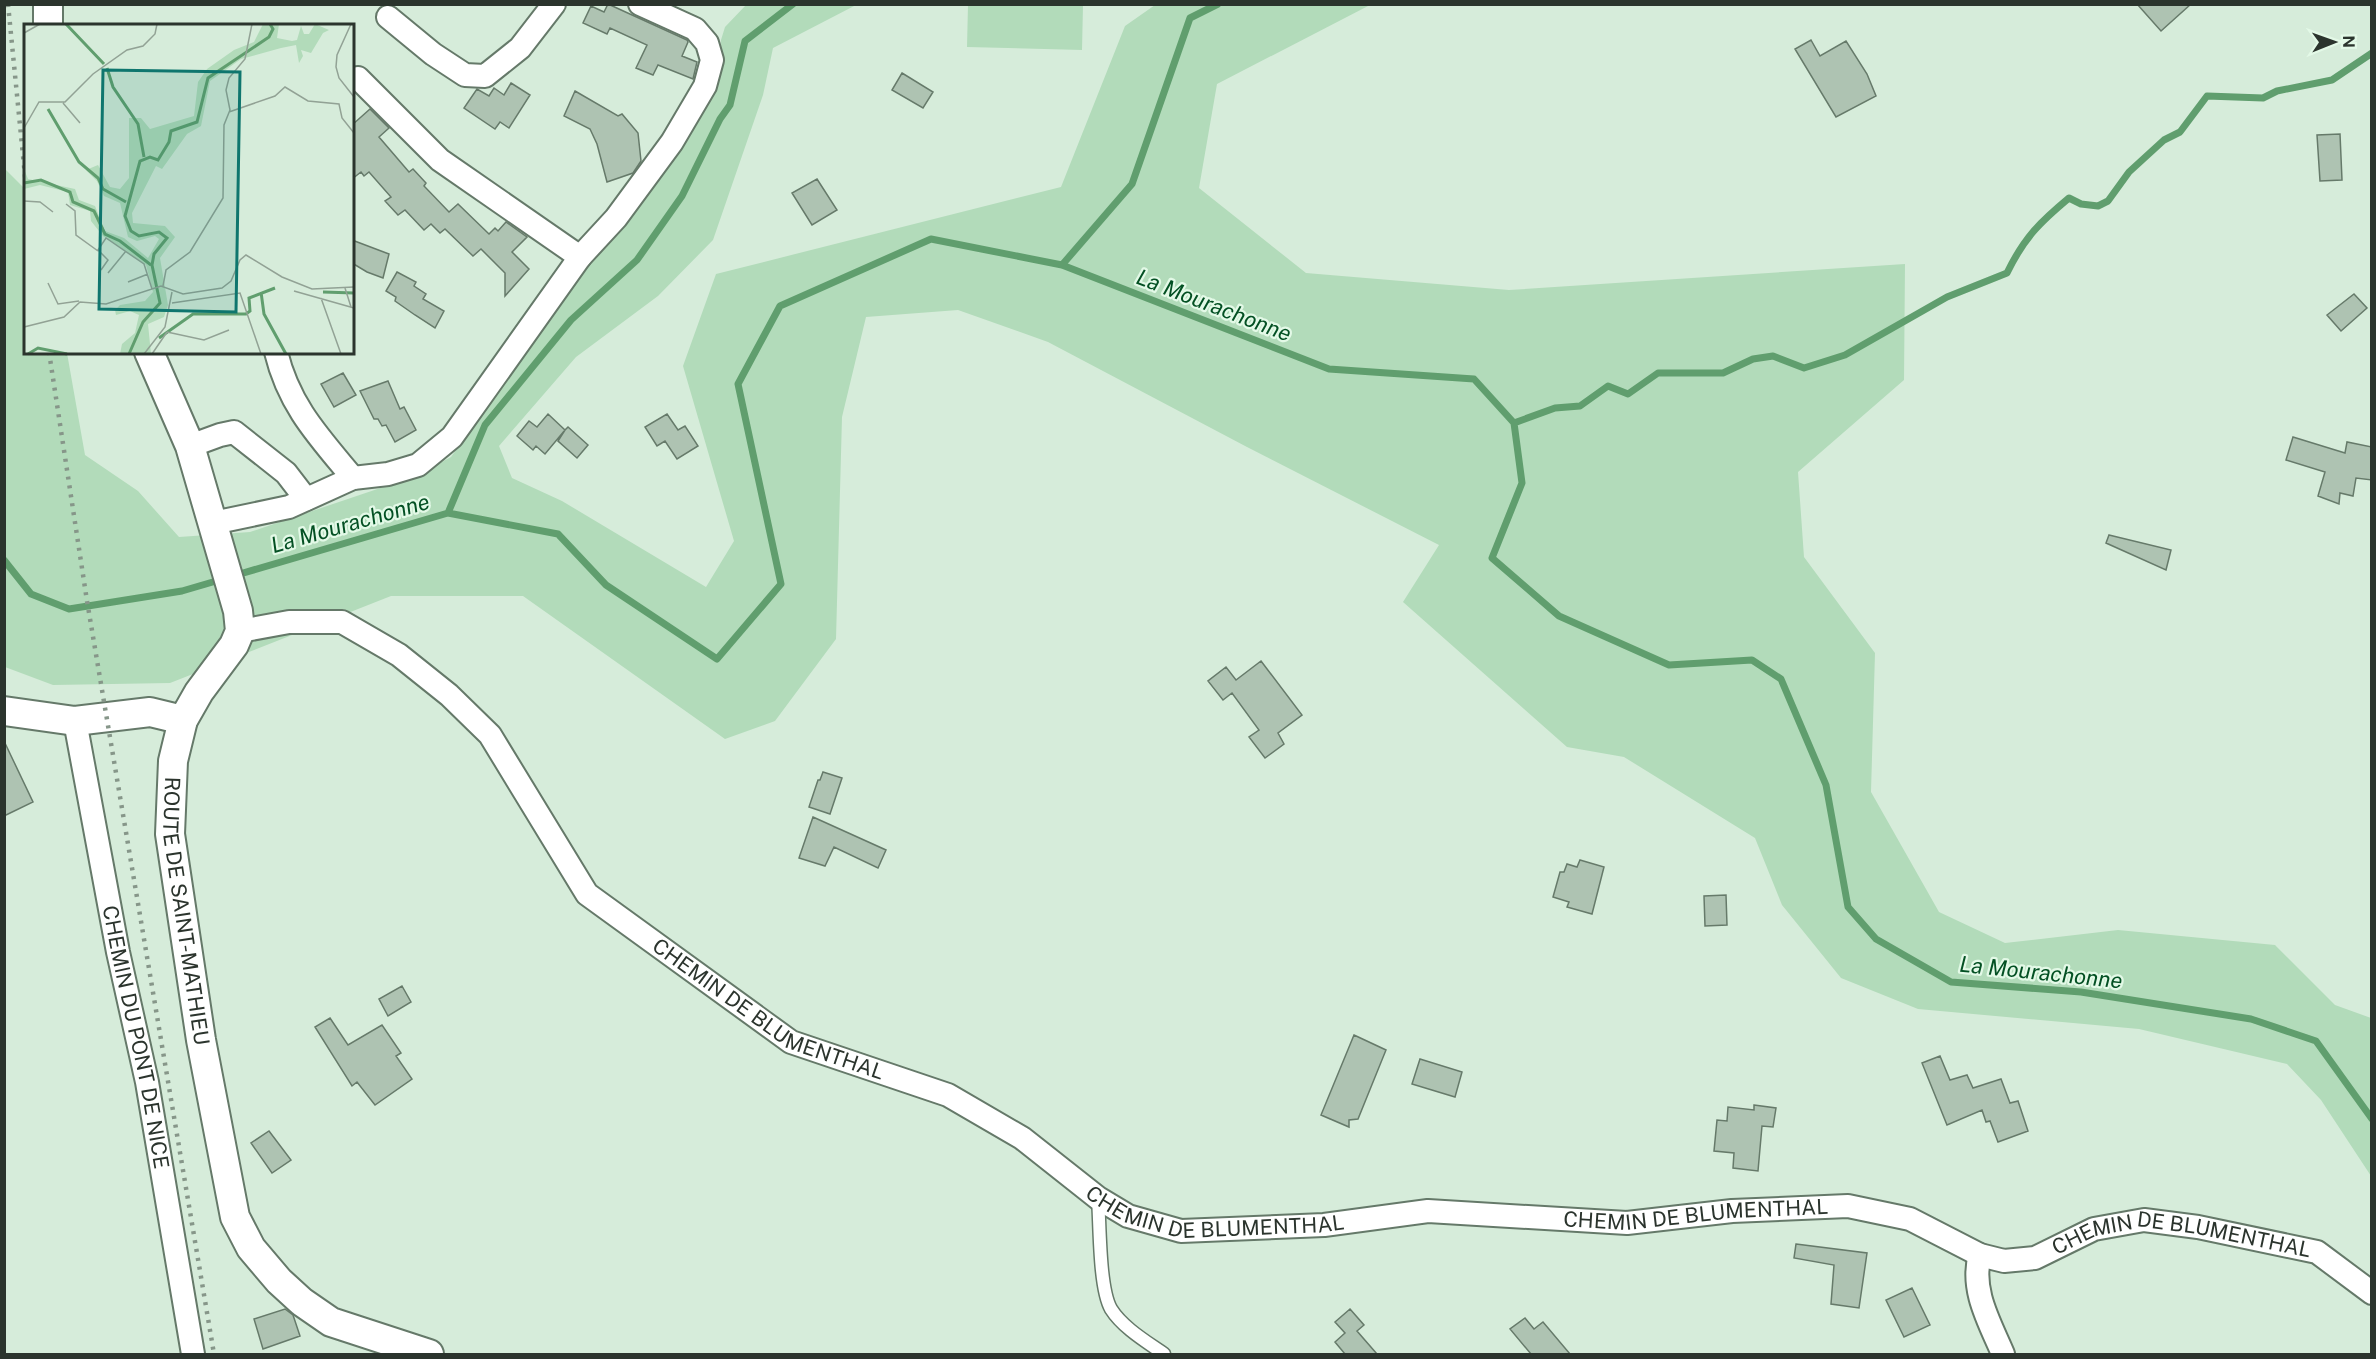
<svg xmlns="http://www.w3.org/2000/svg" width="2376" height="1359" viewBox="0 0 2376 1359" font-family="'Public Sans',sans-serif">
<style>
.green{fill:#b2dbba}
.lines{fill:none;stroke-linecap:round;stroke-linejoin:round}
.stream{stroke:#609e6e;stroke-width:7}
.building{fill:#aec3b2;stroke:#667a6a;stroke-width:1.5}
.service-casing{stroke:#657969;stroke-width:15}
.minor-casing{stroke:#657969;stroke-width:26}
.tertiary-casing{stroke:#657969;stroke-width:32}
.service{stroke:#fff;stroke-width:12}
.minor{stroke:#fff;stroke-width:22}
.tertiary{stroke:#fff;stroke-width:28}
.rail{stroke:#869689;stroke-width:4.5;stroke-dasharray:3 6;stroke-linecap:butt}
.labels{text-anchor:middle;stroke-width:4.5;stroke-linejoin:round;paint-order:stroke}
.street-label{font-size:21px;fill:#2b342d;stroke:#e3f9e7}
.water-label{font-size:22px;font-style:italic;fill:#035023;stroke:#e3f9e7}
.inset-river{fill:none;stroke:#609e6e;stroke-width:3}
.inset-road{fill:none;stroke:#92a295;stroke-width:1.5}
.view{fill:#0f766e;fill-opacity:0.15;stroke:#0f766e;stroke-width:3}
.inset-edge{fill:none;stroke:#2b342d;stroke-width:3}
</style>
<rect width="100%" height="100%" fill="#d6ecda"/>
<path class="green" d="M746 5H856L773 48 763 95 713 240 658 296 576 357 499 446 512 478 562 501 706 587 734 541 683 366 716 274 1061 187 1125 26 1155 5H1370L1217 84 1199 188 1306 273 1509 290 1905 264 1904 380 1798 472 1804 557 1875 653 1871 792 1939 912 2005 943 2118 930 2275 945 2335 1005 2371 1018V1176L2321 1100 2287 1064 2139 1029 1918 1009 1841 978 1782 905 1755 838 1624 757 1567 747 1403 602 1439 545 1247 447 1048 342 958 310 866 317 842 417 836 639 775 721 725 739 523 596H391L170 683 53 685 5 667 4 168 25 189 26 352 67 353 85 455 138 491 179 537 250 532 413 477 451 457 574 284 701 114 718 77 721 40 725 27Z
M968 5H1083L1082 50 967 47Z"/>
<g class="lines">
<path class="stream" d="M1062 265 1132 184 1190 18 1218 4
M1514 423 1555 408 1580 406 1608 386 1628 394 1658 373H1723L1753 359 1773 356 1804 368 1845 355 1947 297 2007 273C2024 238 2039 223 2069 198L2081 204 2098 206 2108 201 2129 172 2164 140 2180 132 2207 96 2263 98 2277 91 2332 80 2372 53
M448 513 485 425 571 320 637 260 682 196 720 119 730 105 745 41 793 4
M4 560 31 594 69 609 182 591 223 579
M233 576 448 513 558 534 606 585 717 659 781 584 738 384 780 306 931 239 1062 265 1329 369 1474 379 1514 423 1522 483 1492 558 1559 616 1669 665 1752 660 1781 679 1826 785 1848 907 1876 939 1951 982 2081 992 2251 1019 2316 1041 2372 1119"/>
</g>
<path class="building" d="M608 4 687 40 688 42 682 56 697 62 693 79 658 65 653 75 636 68 647 45 610 28 607 34 583 23 591 6 604 12Z
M2137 4H2191L2161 31Z
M1811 40 1820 56 1846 41 1867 74 1876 96 1836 117 1795 49Z
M902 73 933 92 923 108 892 90Z
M511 83 530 95 509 128 500 122 495 129 464 108 477 89 489 96 494 88 504 95Z
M575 91 618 116 622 114 638 133 641 161 633 173 607 182 597 144 590 129 564 116Z
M370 109 389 128 379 137 409 172 413 169 426 183 424 186 449 212 458 204 489 234 495 228 498 231 506 222 527 237 512 252 529 269 505 296V273L481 249 473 256 445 229 440 233 431 224 424 230 405 210 398 215 385 201 391 197 369 172 364 176 361 172 352 179V125Z
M2340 134 2342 180 2320 181 2317 135Z
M817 179 837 210 812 225 792 193Z
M352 240 389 254 383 278 367 272 352 263Z
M397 272 416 282 414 286 426 294 423 299 444 311 435 328 415 315 395 301 396 297 386 291Z
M2354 294 2367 308 2341 331 2327 315Z
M343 373 356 395 334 407 321 384Z
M388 381 400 409 404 407 416 430 395 442 386 425 382 426 378 419H374L360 391Z
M548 414 565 430 568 427 588 445 577 458 558 441 565 430 545 454 536 446 533 450 517 436 529 421 537 427Z
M667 414 678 430 685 426 698 446 677 459 665 441 657 446 645 427Z
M2293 437 2345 453 2347 442 2372 447V480L2356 478 2353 496 2340 493 2339 504 2318 496 2325 472 2286 460Z
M2109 535 2171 550 2166 570 2106 543Z
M1261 661 1302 715 1278 733 1284 744 1265 758 1249 737 1259 730 1232 693 1223 700 1208 681 1226 667 1236 680Z
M4 741 33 802 4 816Z
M823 772 842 778 830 814 809 807 818 780H820Z
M813 817 886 850 878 868 834 847 825 866 799 858Z
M1580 860 1604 867 1592 914 1567 907 1569 902 1553 897 1560 872H1564L1567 864 1577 867Z
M1726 895 1727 925 1705 926 1704 896Z
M402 986 411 1002 388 1016 379 999Z
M330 1018 348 1045 382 1025 401 1053 396 1056 412 1079 375 1105 357 1082 352 1086 315 1027Z
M1354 1035 1386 1050 1358 1119 1349 1120V1127L1321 1115Z
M1940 1056 1950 1080 1967 1075 1973 1088 2001 1079 2010 1103 2018 1101 2028 1131 1998 1142 1990 1121 1986 1122 1982 1110 1947 1125 1922 1063Z
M1420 1059 1462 1072 1455 1097 1412 1084Z
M1754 1105 1776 1108 1773 1127 1762 1126 1758 1171 1733 1168 1734 1153 1714 1151 1717 1120 1727 1121 1728 1107 1754 1110Z
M269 1131 291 1160 272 1173 251 1143Z
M1796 1244 1867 1253 1859 1308 1831 1304 1834 1265 1794 1258Z
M1912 1288 1930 1325 1904 1337 1886 1300Z
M285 1309 293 1315 300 1336 263 1349 254 1319Z
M1350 1309 1364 1325 1357 1331 1377 1354H1345L1335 1342 1345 1333 1335 1322Z
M1525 1318 1534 1329 1543 1322 1570 1354H1531L1510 1329Z"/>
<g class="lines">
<defs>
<path id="service" d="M1098 1198C1100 1225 1099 1288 1111 1309 1123 1328 1147 1342 1164 1354"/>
<g id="minor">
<path d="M388 17 433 54 465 75 485 76 520 48 554 4"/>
<path d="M358 78 440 160 580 257"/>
<path d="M276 352C289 406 319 437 353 478"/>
<path d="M190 446 220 435 234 432 286 473 306 499"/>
<path d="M213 523 289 507 353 478 388 474 418 465 452 437 580 257 616 218 672 142 705 86 712 60 707 43 695 29 640 4"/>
<path id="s1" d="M240 631 289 622H342L399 655 449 695 490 735 587 894 791 1042 948 1095 1022 1138 1098 1198 1128 1216 1181 1231 1324 1225 1428 1211 1627 1223 1732 1211 1848 1206 1910 1219 1980 1255 2004 1261 2035 1258 2094 1229 2144 1220 2198 1227 2317 1252 2372 1293"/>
<path id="s2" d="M75 721 118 952 147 1082 193 1354"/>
<path d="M1980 1255C1970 1290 1990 1323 2003 1354"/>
</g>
<g id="tertiary">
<path d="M48 26V4"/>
<path id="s3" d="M149 352 190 446 238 611 240 631 234 645 199 692 183 720 173 761 170 834 201 1040 235 1217 251 1248 279 1281 302 1302 331 1322 429 1354"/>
<path d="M4 711 75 721 150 712 183 720"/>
</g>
</defs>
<use href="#service" class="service-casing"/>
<use href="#minor" class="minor-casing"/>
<use href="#tertiary" class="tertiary-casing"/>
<use href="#service" class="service"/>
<use href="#minor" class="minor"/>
<use href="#tertiary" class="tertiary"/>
<path class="rail" d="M8 4 26 186
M49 352 87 601 214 1354"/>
</g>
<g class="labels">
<g class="street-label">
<text dy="7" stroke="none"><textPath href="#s3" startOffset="594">ROUTE DE SAINT-MATHIEU</textPath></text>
<text dy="7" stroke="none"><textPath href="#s1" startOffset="693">CHEMIN DE BLUMENTHAL</textPath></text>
<text dy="7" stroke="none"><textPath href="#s2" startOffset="322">CHEMIN DU PONT DE NICE</textPath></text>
<text dy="7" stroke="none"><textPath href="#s1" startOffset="1197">CHEMIN DE BLUMENTHAL</textPath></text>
<text dy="7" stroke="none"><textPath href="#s1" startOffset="1683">CHEMIN DE BLUMENTHAL</textPath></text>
<text dy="7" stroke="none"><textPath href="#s1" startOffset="2187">CHEMIN DE BLUMENTHAL</textPath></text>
</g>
<g class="water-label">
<text transform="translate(1214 305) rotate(21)" y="8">La Mourachonne</text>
<text transform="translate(350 523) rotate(-16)" y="8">La Mourachonne</text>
<text transform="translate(2041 972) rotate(6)" y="8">La Mourachonne</text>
</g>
</g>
<g transform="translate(24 24)">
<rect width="330" height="330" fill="#d6ecda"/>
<path d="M239 0H255L253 14 268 17 273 16 277 2 280 10H285L291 0 305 6 299 9 287 29 277 26 279 32 275 39 272 21 257 24 217 35 186 57 177 102 163 110 138 145 132 142 108 189 109 199 141 202 151 213 136 234 144 281 140 293 124 300 127 330H96L98 320 111 309 115 291 106 287 92 291 91 286 96 281 121 277 129 268 122 241 79 212 67 197 66 187 46 181 44 168 16 161 0 165V145L4 155 51 165 55 176 71 182 81 207 100 214 124 234 135 215 131 212 113 217 104 213 96 179 80 172 73 157 62 146 74 141 86 163 96 165 105 154V94H117L126 105 170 92 174 58 183 45 210 26 230 18Z" fill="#b2dbba"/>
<path class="inset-river" d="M42 0 80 40M83 44 89 63 114 100 120 133M24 85 55 138 74 154 79 165 102 178M0 159 17 156 46 168 49 178 70 187 81 210 96 217 127 241M237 268 240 290 262 330M299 268 330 269M135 314 169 290H222L226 287 225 274 251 264M4 330 14 324 43 330M105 330 119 298 136 279 128 241 130 230 143 214 135 208 115 212 107 207 101 192 116 137 126 133 134 136 145 118 147 107 173 98 184 54 245 13 249 5 246 0"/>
<path class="inset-road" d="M327 0 313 31 312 43 315 54 330 73M0 9 16 0M39 79 56 99M205 88 251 72 261 63 284 77 315 80 318 94 330 109M0 104 15 78H41L69 50 103 26 119 22 131 10 133 0M0 177 16 178 29 188M42 180 51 187 52 211 74 227M77 246 84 236 74 226 82 214 120 240 128 265M84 249 102 227M104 258 124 250M24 259 34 280 55 277M139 262 142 246 166 228 199 174 200 101 206 86 202 66 205 54 221 35 228 0M321 264 327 283M270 267 330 284M297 274 317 330M148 279 216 269 237 330M0 303 40 293 56 278 82 280 137 262 159 270 198 264 207 257 216 236 222 231 258 253 288 265 330 263M143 308 180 316 205 306M120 330 141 303 148 268M128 330 143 308"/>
<path class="view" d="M79 46 216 48 212 288 75 285Z"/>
<rect width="330" height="330" class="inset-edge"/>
</g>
<rect width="2376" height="1359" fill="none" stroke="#2b342d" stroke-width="12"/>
<g transform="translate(2334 42) rotate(89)" stroke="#e3f9e7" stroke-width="4.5" paint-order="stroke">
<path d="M0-4.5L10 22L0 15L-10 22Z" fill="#2b342d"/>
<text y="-9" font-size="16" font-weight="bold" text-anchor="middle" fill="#2b342d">N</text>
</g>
</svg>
